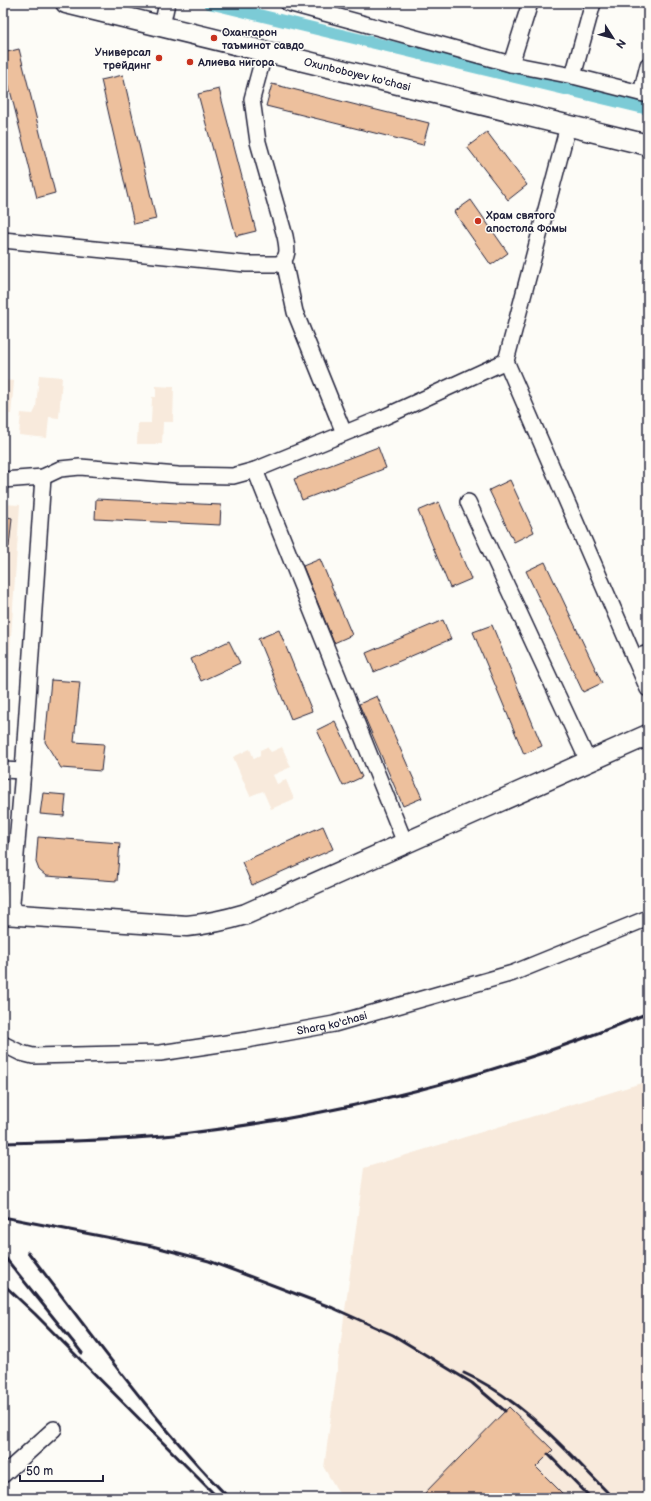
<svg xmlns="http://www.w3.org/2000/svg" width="651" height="1501" viewBox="0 0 651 1501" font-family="'Balsamiq Sans',sans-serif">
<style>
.built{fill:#f8eadc}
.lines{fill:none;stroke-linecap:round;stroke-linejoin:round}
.canal{stroke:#7bcbd6;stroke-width:12}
.building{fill:#edc09d;stroke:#22223b}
.minor-casing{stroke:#22223b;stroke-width:18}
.major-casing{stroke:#22223b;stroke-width:23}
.minor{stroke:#fdfcf7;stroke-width:15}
.major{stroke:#fdfcf7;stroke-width:20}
.rail{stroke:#22223b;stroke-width:3}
.poi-dot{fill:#c8321e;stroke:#fdfcf7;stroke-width:1.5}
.labels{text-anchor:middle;stroke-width:3;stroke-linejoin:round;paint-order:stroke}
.poi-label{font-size:11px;font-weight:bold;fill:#22223b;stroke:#fdfcf7;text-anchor:start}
.street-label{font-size:11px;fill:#22223b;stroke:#fdfcf7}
</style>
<rect width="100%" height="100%" fill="#fdfcf7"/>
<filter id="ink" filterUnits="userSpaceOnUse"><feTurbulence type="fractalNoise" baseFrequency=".025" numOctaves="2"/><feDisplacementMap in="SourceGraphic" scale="8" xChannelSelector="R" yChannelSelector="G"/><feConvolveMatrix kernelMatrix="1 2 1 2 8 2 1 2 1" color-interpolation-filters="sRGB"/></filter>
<g filter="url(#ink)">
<path class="built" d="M39 375 62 377 59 418 49 417 47 438 19 435 21 413 33 414 36 408Z
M3 380 14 381 11 414H3Z
M156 386 174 387 173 422H163L162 444H137L138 423H151L152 397H156Z
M3 504 20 505 3 752Z
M267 747 271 752 282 747 291 767 273 775 277 784 286 780 294 799 271 809 263 791 250 796 233 757 250 749 254 759 260 756V750Z
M648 1081V1498H342L324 1468 364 1168Z"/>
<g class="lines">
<path class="canal" d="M209 3 648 109"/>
</g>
<path class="building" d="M19 49 55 193 37 198 3 62V53Z
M123 75 156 219 134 224 101 80Z
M272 84 429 123 423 145 266 106Z
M219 89 256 231 236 236 198 94Z
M487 132 527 185 508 200 467 147Z
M471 200 508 253 491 265 454 212Z
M378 447 386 468 302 500 294 479Z
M510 480 534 532 514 542 489 490Z
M96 499 221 505 220 525 95 519Z
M439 502 471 579 450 588 418 511Z
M3 516 12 518 9 547H3Z
M320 559 352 635 334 643 303 566Z
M545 562 602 683 583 692 526 571Z
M443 620 451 639 374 672 366 653Z
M492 625 542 746 524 754 473 632Z
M279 630 312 711 291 719 258 639Z
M229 641 240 663 201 681 191 659Z
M51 680 80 682 74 742 104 744 101 771 61 768 45 742Z
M377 696 422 798 403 806 359 704Z
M335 721 362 777 343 786 317 730Z
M43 793 66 795 64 816 40 814Z
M323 826 333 849 252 885 242 862Z
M38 837 120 843 117 881 46 876 39 870 36 862Z
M509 1407 553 1450 536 1467 567 1498H420Z"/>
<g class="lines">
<defs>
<g id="minor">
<path d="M288 3 511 64 573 76 648 95"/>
<path d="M162 26 167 3"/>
<path d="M511 64 530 3"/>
<path d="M573 76 593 3"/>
<path d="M641 93 648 65"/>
<path d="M568 126 506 361 648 689"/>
<path d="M3 240 246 264H279C290 257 287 247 285 236L258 142 252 99 265 51"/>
<path d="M284 261 295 312 344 433"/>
<path d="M255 470 405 843"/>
<path d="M3 480 43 477 60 469 80 467 178 475 233 476 255 470 382 418 506 361"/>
<path d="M468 502 588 761"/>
<path d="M634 658 648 653"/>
<path d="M3 770 23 771"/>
<path d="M11 915 23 771 43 477"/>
<path id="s1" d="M3 1044 21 1053 33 1056 160 1053 247 1040 334 1024 513 973 648 918"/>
<path d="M3 1475 54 1429"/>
</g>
<g id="major">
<path id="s2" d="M66 3 648 145"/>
<path d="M3 914 187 926C207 924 226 920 246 914L648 735"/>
</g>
</defs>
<use href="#minor" class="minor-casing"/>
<use href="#major" class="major-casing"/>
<use href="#minor" class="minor"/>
<use href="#major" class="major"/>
<path class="rail" d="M3 1143C48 1142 92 1141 136 1138 151 1137 167 1136 182 1134 341 1115 500 1075 648 1013
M3 1217 152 1246 209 1261 333 1308 393 1335 472 1383 505 1411
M28 1252C93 1336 155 1423 229 1498
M3 1255 82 1353
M3 1284 35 1314 218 1498
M464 1373C524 1400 567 1452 613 1498
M548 1454 591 1498"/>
</g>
</g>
<g class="poi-dot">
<circle cx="214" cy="38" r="4"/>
<circle cx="159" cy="58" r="4"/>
<circle cx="190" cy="62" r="4"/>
<circle cx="478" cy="221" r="4"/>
</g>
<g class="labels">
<g class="poi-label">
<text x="222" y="36">Охангарон<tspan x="222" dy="13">таъминот савдо</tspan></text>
<text x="151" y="56" text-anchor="end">Универсал<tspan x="151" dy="13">трейдинг</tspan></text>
<text x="198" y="66">Алиева нигора</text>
<text x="486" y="219">Храм святого<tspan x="486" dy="13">апостола Фомы</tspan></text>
</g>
<g class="street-label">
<text dy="4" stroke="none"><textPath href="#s2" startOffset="300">Oxunboboyev ko'chasi</textPath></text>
<text dy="4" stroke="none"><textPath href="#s1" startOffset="334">Sharq ko'chasi</textPath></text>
</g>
</g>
<rect width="651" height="1501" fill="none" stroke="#fdfcf7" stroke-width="16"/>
<rect x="8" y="8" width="635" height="1485" fill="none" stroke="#22223b" stroke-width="1.5" filter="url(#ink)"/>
<g transform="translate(613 38) rotate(126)" stroke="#fdfcf7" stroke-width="3" paint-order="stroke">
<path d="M0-3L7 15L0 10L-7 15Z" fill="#22223b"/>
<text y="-6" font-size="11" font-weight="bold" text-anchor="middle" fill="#22223b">N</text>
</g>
<path d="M20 1475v6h83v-6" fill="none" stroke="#22223b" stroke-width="2"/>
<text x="26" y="1475" font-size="12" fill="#22223b" stroke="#fdfcf7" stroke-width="3" paint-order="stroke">50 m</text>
</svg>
